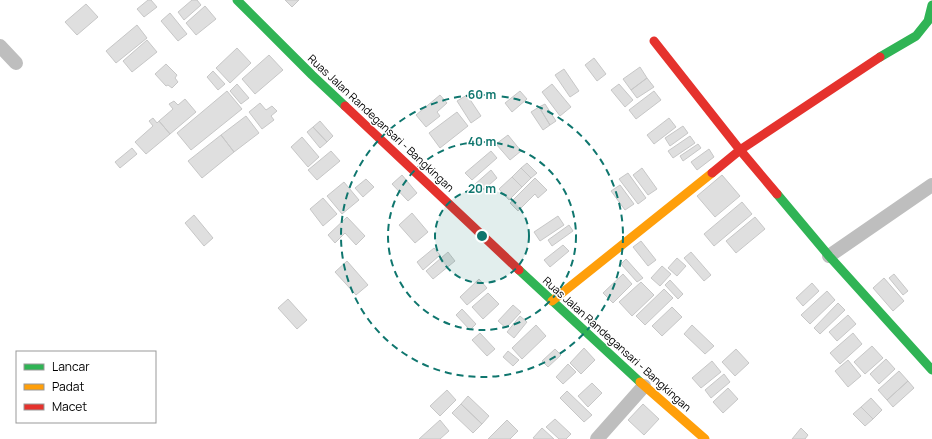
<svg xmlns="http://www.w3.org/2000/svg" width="932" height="439" viewBox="0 0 932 439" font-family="Manrope,sans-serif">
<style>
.building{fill:#dfdfdf;stroke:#c7c7c7}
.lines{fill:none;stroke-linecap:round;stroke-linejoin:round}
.street{stroke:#bebebe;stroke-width:14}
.fast{stroke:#30b455;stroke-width:9}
.slow{stroke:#ff9f0a;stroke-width:9}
.jam{stroke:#e5322d;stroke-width:9}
.ring{fill:none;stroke:#0f766e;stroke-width:2;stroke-dasharray:7 5}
.labels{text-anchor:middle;stroke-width:3;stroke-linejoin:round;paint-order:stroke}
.street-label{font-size:11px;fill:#000;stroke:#fff}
.centre{fill:#0f766e;stroke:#fff;stroke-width:2}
.ring-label{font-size:12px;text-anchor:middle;font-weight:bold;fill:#0f766e;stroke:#fff;stroke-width:3;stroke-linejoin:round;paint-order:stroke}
</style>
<rect width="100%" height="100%" fill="#fff"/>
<path class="building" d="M148 0H151L157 7 144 17 137 9Z
M192 0H197L201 5 184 20 178 12Z
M285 0H299L292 7Z
M86 4 98 17 77 35 65 22Z
M205 6 216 19 196 35 186 23Z
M170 13 187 34 178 41 161 21Z
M137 25 147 38 116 63 106 51Z
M147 40 157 52 132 72 123 61Z
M237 48 251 63 230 83 216 68Z
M269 55 283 70 255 94 242 79Z
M594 58 606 74 597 81 585 65Z
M166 64 177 75 175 78 178 82 172 88 168 85 166 86 155 74Z
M640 67 647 78 631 90 623 79Z
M564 69 579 91 570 97 555 75Z
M213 71 225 84 218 90 207 77Z
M647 78 654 87 637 98 631 90Z
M237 84 249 98 241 104 230 91Z
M552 84 571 107 560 116 542 92Z
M619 84 633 100 625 107 611 90Z
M227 91 242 109 191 150 177 133Z
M520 91 527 99 512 112 505 103Z
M654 91 661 100 636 119 629 110Z
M440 95 447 103 437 112 440 116 426 127 416 115Z
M467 95 481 116 471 123 457 101Z
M185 99 196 112 170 134 159 121 173 109 169 104 174 101 178 105Z
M260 103 266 110 272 106 277 111 271 116 274 120 262 129 249 112Z
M545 104 556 121 550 125 539 107Z
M539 107 550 125 543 130 531 112Z
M457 112 468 126 440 148 429 133Z
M246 116 259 133 234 152 221 135Z
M153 118 157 123 159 121 170 134 146 154 135 142 153 126 149 121Z
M669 118 676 127 654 144 647 135Z
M320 121 333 136 327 142 313 127Z
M683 126 688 133 670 146 665 138Z
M313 127 327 142 320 148 307 132Z
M221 135 234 152 202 178 188 161Z
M508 135 521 151 510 160 496 144Z
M690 136 695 143 673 158 668 151Z
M302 137 319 157 308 167 291 147Z
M698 144 701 148 683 161 680 156Z
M132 148 137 154 120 168 115 162Z
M709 149 714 157 697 170 691 162Z
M331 151 340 161 317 180 308 170Z
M491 151 497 158 472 180 465 173Z
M527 163 537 173 531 178 521 168Z
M521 168 531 178 522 187 512 177Z
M642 168 657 189 648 195 633 175Z
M491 170 497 178 481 192 474 185Z
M628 173 646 198 638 204 619 179Z
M402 175 417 193 408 201 392 184Z
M722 175 740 196 715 217 697 196Z
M512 177 522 187 509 200 499 189Z
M535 178 547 190 538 198 535 194 518 211 510 203Z
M366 179 374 187 363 197 355 188Z
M344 182 359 200 342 214 327 196Z
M620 185 634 204 625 210 611 191Z
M323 198 337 214 323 226 310 209Z
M742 202 752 214 714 246 704 234Z
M412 213 428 232 415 243 399 225Z
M194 215 213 238 204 246 185 223Z
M558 216 564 225 540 241 534 232Z
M347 217 365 236 356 245 345 233 335 243 328 235Z
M755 217 765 229 736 253 726 241Z
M569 225 573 231 552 246 548 240Z
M641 241 656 260 648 266 633 247Z
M563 245 569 251 550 267 544 260Z
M434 248 440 255 423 270 417 262Z
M448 252 455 261 433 279 426 271Z
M691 252 711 275 704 281 684 258Z
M677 258 686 266 677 276 668 268Z
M626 259 643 278 637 282 621 264Z
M347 261 368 285 356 295 335 272Z
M662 266 671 274 660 286 651 278Z
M623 274 632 284 613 303 603 293Z
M894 274 908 291 903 295 889 278Z
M884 278 904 301 893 311 873 288Z
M479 279 487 288 467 305 460 297Z
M670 280 683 294 678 299 665 285Z
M641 282 654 295 632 316 619 302Z
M812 283 819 291 803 306 796 298Z
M664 289 673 298 645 325 636 316Z
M827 291 835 300 810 324 801 315Z
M488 293 499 304 483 319 472 307Z
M288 299 307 320 297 329 278 308Z
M838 303 845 310 820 334 814 328Z
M513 305 521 312 506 328 498 321Z
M672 307 682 317 662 336 652 326Z
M462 309 476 324 470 330 456 315Z
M848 315 856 324 837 341 829 332Z
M520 316 527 322 514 338 507 332Z
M536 325 546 336 522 359 512 348Z
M692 325 714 346 705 354 684 334Z
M480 333 495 349 487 356 472 340Z
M853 333 862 344 840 364 830 353Z
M872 346 883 358 865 374 854 362Z
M584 348 595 360 581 374 570 363Z
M555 349 561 355 548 367 542 361Z
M736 349 749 363 735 376 722 362Z
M508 351 519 360 513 366 503 357Z
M886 359 895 369 879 384 870 374Z
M848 360 861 376 848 387 835 371Z
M712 361 721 372 701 388 692 378Z
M568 364 576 372 563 384 556 377Z
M899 371 908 381 887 400 878 390Z
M724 374 730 382 711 398 705 390Z
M908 381 914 388 893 407 887 400Z
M592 383 602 393 588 407 578 396Z
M728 388 738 399 723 413 713 402Z
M447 390 456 400 440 416 430 406Z
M567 391 592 415 584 422 560 398Z
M468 396 489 416 482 424 461 404Z
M871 398 882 410 873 419 861 407Z
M461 404 482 424 473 433 452 413Z
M643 404 659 419 644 435 628 420Z
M861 407 873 419 865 426 853 414Z
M555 419 571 434 566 439H559L546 427Z
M440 420 449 431 440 439H419Z
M507 420 518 431 510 439H488Z
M542 428 554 439H535L533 438Z
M801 428 808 435 805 439H792Z"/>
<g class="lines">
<path class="street" d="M0 46 16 63
M829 256 932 185
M597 439 644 386"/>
<path class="fast" d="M237 0 312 75 345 106
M880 57 916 36 928 21 932 5
M777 194 829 256 932 370
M519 270 640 382"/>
<path class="slow" d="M552 301 712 173
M640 382 705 439"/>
<path class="jam" d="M654 41 740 150 777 194
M345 106 519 270
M712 173 740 150 880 57"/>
</g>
<circle cx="482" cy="236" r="47" fill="#0f766e" fill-opacity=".12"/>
<g class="ring">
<circle cx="482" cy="236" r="47"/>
<circle cx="482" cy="236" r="94"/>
<circle cx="482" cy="236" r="141"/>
</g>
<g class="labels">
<g class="street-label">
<text transform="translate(381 123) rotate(43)" y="4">Ruas Jalan Randegansari - Bangkingan</text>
<text transform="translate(617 344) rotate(42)" y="4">Ruas Jalan Randegansari - Bangkingan</text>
</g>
</g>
<circle cx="482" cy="236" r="6" class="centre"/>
<g class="ring-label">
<text x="482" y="99">60 m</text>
<text x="482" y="146">40 m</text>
<text x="482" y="193">20 m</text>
</g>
<rect x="16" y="351" width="140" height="72" fill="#ffffff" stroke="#999999"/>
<rect x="24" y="364" width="20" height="6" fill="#30b455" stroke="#999999"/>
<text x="52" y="371" font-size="12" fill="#000000">Lancar</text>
<rect x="24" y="384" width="20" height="6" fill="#ff9f0a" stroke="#999999"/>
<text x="52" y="391" font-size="12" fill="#000000">Padat</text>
<rect x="24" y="404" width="20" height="6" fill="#e5322d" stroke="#999999"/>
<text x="52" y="411" font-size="12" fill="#000000">Macet</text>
</svg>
